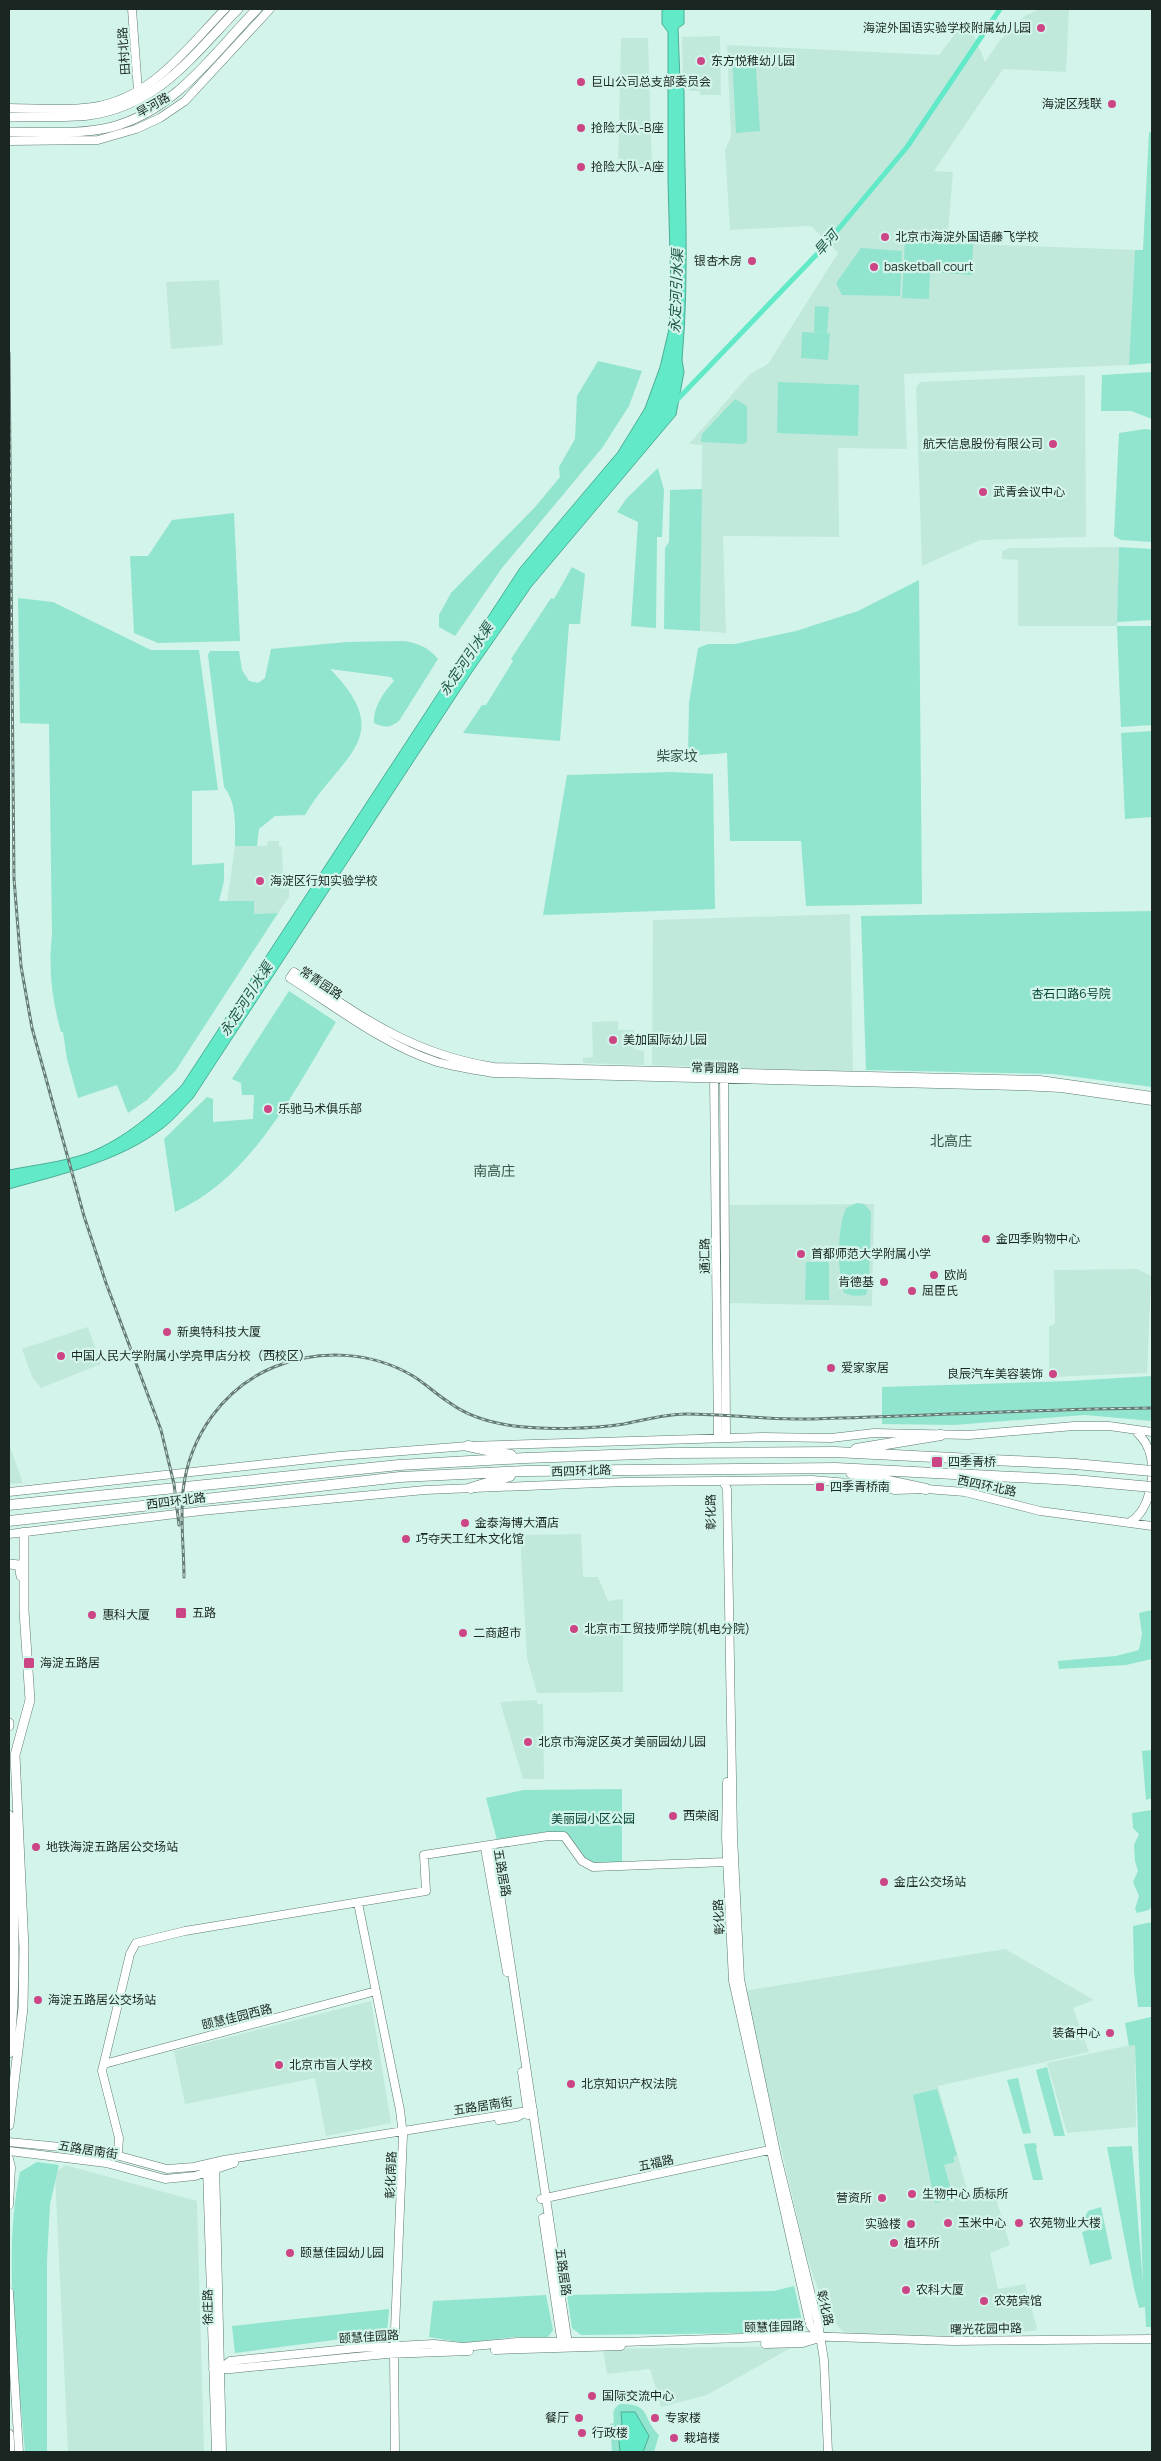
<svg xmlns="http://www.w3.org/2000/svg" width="1161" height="2461" viewBox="0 0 1161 2461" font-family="Manrope,'Noto Sans SC',sans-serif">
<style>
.built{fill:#c0e9dc}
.green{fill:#91e4cd}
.water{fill:#61e9c8;stroke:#4cae96}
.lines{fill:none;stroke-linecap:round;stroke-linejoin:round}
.canal{stroke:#61e9c8;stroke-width:5}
.secondary-casing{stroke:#5d7a71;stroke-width:9}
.primary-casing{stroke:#5d7a71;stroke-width:10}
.highway-casing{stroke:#5d7a71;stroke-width:11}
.secondary{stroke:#fff;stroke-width:8}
.primary{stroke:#fff;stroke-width:9}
.highway{stroke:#fff;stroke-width:10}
.rail-casing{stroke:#667b75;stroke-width:3}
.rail{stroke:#d3f4ea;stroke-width:1;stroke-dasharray:4;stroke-linecap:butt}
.highway-bridge-casing{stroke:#5d7a71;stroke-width:11;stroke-linecap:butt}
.highway-bridge{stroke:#fff;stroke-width:10}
.poi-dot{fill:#cc4686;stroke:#d3f4ea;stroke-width:2}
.labels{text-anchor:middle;stroke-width:4.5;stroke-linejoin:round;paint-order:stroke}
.poi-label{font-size:12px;fill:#1a2622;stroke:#d3f4ea;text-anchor:start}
.street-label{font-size:12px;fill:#1a2622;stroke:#d3f4ea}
.park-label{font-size:12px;fill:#044437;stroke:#d3f4ea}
.water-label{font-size:14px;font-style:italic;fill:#1c5548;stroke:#d3f4ea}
.neighbourhood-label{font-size:14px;fill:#39564d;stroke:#d3f4ea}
</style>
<rect width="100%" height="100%" fill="#d3f4ea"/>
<path class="built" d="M1041 9H1069L1066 72 1003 69 934 171 953 172 947 243 1135 250 1129 365 904 374 907 449 838 448 839 537 723 536 726 633 700 631 702 445 689 444 750 374 768 364 838 253 811 226 730 230 725 150 731 137 727 45 939 55 961 26 973 33 985 62 1000 40 1026 15Z
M720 36 721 95H700V91H689L688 86H683L682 37Z
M621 38H648L652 170 618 169Z
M219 280 223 345 171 349 166 282Z
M1085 375 1086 537 980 540 922 566 916 388 920 382Z
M1119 547 1117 626H1018V560L1002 559V551L1009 548Z
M268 841H279V846L282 847 283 874 290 873 289 897 278 913 253 914 227 902 235 846H267Z
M850 914 853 1072 652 1065 653 920Z
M618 1021V1030H634V1049L644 1051V1065L583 1063V1058L593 1057 592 1022Z
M874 1204 872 1306 729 1303 730 1205Z
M1138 1269 1151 1276 1147 1373 1049 1377V1326L1055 1324 1054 1270Z
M88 1327 101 1364 41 1388 32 1377 22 1349Z
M9 1444 23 1483 9 1484Z
M581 1534 583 1577H598L608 1601 623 1599V1692L537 1693 527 1658 520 1535Z
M537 1700V1704H543L544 1779H523L500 1702Z
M1005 1949 1094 2000 1073 2008 1089 2052 938 2086 969 2196 993 2189 1010 2245 990 2253 998 2289 1025 2284 1037 2328 1035 2331 950 2336 846 2334 839 2328 822 2302 806 2254 744 1991Z
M371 2001 391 2123 326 2136 315 2078 185 2104 174 2051Z
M1135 2044 1136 2127 1067 2133 1047 2063Z
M65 2165 197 2201 204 2452H68L55 2173Z
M794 2346 707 2395 661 2407 650 2369 607 2374 603 2349Z"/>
<path class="green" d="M755 53 760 131 736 133 732 55Z
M1149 132 1152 133V363L1129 365 1135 250H1143Z
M905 241 973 244 972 275 930 272 929 299 902 298Z
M861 248 902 251 900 296 842 295 836 283Z
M815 306 829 307 827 333 830 334 828 360 801 358 802 332 824 333 814 332Z
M598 361 642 371 629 406 602 448 502 568 455 636 439 627V615L451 593 536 506 560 477 559 467 575 439 577 396Z
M1152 372V419L1131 411H1101L1102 375Z
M778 382 859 385 858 436 777 433Z
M735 399 747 406V442L744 444 701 442 702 434Z
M1145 429 1152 430V542L1121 540 1114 536 1119 433Z
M658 468 664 490 662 537H657L656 628 631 626 638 522 617 512 627 498Z
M702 489 700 631 664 629 665 548 669 542 670 490Z
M234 513 240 641 158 643 134 633 130 556H148L172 520Z
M1119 547 1152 549V620L1117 622Z
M572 567 585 574 580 624H569L560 741 463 733 482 705H486L513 661 511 659 551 598 554 599Z
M919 580 922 904 806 906 801 841H730L727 753 688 756 689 703 698 648 708 644H735L796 631 858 611Z
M18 598 53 602 151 650H199L218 790 192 791V865L224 863V881L219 901H254V914L278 913 176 1070 147 1100 128 1113 117 1085 78 1098 67 1059 63 1032H61C52 1000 48 968 52 935L49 724 20 723Z
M1117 626H1152V725L1121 727Z
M403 641C418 643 428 647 438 659L399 721C390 728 384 728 374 723 373 707 384 692 394 681L391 677 330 669C398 738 340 755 305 815L275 816 259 829 257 846H235C235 826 237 803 224 787L208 655 210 651H239L242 670 249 681 258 683 265 678 271 649 346 642Z
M1152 731V817L1125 819 1121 733Z
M672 772 713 774 715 909 543 915 567 775Z
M1152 911V1087L1054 1074 866 1070 861 916Z
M289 991 336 1022C294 1091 253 1177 175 1212L164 1139 207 1097 213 1099V1122L253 1119 254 1095H242L241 1083 232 1079Z
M857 1203 864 1204 871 1212 869 1285 866 1295 854 1296 844 1293C837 1272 837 1228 846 1208Z
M806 1262H829V1300H805Z
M1152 1376V1421L1085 1415 954 1425 882 1424V1387L1069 1381Z
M1152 1610V1659L1126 1665 1059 1669 1058 1661 1116 1656 1139 1650 1142 1634 1139 1613Z
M1152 1750V1798L1146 1800 1142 1751Z
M622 1789V1863C585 1865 588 1864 567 1834H542L497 1840 486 1798 524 1790Z
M1152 1810V1906L1149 1910 1137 1913 1135 1909 1139 1896 1133 1882 1138 1871 1135 1861 1134 1845 1139 1834 1133 1828 1132 1813Z
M1152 1922 1151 2007H1138L1134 1972 1133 1926Z
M1151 2017 1152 2327H1146L1145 2307 1139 2308 1134 2288 1107 2147 1132 2146 1143 2284 1135 2045 1129 2046 1125 2023Z
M1047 2067 1065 2136H1054L1036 2070Z
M1018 2078 1031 2133 1023 2134 1007 2080Z
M937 2089 957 2155 953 2157 955 2162 944 2165 954 2199 935 2203 913 2095Z
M1035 2143 1037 2147 1036 2149 1043 2180H1033L1024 2144Z
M37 2162 59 2165 50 2204 47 2261V2452H25C18 2366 2 2256 20 2172Z
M1101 2207 1112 2259 1090 2265 1082 2232 1088 2230 1085 2217 1088 2211Z
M794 2286 803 2325 796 2331 763 2333 581 2335 572 2328 567 2295 774 2291Z
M546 2295 553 2330 548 2337H515L465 2343 429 2337 433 2301Z
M389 2309 387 2333 235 2353 232 2326Z
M620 2404C652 2403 641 2418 659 2435L654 2452H612L610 2424 614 2423C613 2414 612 2409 620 2404Z"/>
<path class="water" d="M662 9H684V24L678 28 680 82 684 90C684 180 690 270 682 360L684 372 676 415 531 587 472 672 193 1098C183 1108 174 1120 163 1128 118 1162 62 1174 9 1189V1170C34 1165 63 1162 88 1153 124 1139 155 1112 182 1085L520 568 618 452 645 408 660 367 669 329 671 290 668 181V32L662 24Z
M621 2412H635L649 2436 643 2452H620L618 2431 622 2424Z"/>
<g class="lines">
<path class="canal" d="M675 402 820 251 907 147 1000 9"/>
<defs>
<path id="secondary" d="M132 9 138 91
M9 108C36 108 66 111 93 107 152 98 186 49 225 9
M9 141 98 140 136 129 160 118 185 101 270 9
M724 1075 726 1438
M714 1076 718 1438
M1152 1096 1040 1080 494 1067C411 1054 362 1017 294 972L290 978C336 1007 384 1045 437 1062 455 1067 474 1070 493 1073L1020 1086 1061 1088 1152 1101
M723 1481 727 1489 733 1836 740 1979 777 2157 818 2323 824 2360 828 2452
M9 1492 339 1456 468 1446 762 1437 831 1438 874 1433 969 1435 1074 1426H1109L1152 1432
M1130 1522C1151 1510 1158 1467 1147 1446 1145 1440 1139 1435 1135 1430
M9 1534 201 1511 425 1490 625 1482 812 1480 861 1484 895 1490 926 1489 965 1492 1040 1511 1152 1526
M727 1782 726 1837 733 1981 810 2325 819 2337
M485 1846 492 1853 497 1874 568 2344
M485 1848 507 1972
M358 1903 400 2110 403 2135 394 2354 395 2452
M104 2064 376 1991
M522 2072 528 2115
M499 2120 517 2117 524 2113
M9 2142 101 2151 167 2169 194 2167 224 2160 533 2110
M9 2151 106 2163 165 2179 195 2176 234 2163
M118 2154 119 2138 102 2071 130 1954 136 1943 185 1931 426 1891 424 1855 548 1836H564L582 1861 593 1867 727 1862
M9 2159 11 2167 9 2205
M215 2164 222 2452
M207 2167 216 2452
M541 2199 774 2149
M543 2218 562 2345
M9 2292 19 2452
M765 2344 803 2343 816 2339
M495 2350 621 2346
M213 2369H231L387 2354 469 2351
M220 2369 230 2361 357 2348 434 2344 463 2347 517 2342H623L803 2336 953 2341 1152 2339"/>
<path id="primary" d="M9 117C35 116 63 118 89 115 159 105 192 56 238 9
M9 132C42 132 79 135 112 127 177 109 212 55 257 9
M9 1564 19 1565 21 1576
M9 1723V1726
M9 1815C13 1894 18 1973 9 2053
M9 2125 23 2008 24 1948 15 1755 30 1700 24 1611V1532
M9 2434 10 2452"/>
<path id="highway" d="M468 1446 511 1455
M856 1449 941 1435
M851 1473 926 1489
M471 1488 510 1476
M9 1505 399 1465 525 1458 670 1453 835 1452 1075 1464
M9 1521 400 1477 526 1471 836 1468 1074 1480"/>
</defs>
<use href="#secondary" class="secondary-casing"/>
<use href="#primary" class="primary-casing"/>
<use href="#highway" class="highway-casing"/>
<use href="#secondary" class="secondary"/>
<use href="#primary" class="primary"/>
<use href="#highway" class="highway"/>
<defs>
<path id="rail" d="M9 353 14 879 21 966 32 1028 84 1216 106 1283 161 1430 174 1484 179 1525
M184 1577C184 1549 180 1519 183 1491 189 1437 223 1388 274 1367 319 1349 371 1351 413 1376 426 1384 437 1395 450 1403 469 1417 492 1423 514 1426 547 1430 591 1429 624 1424 645 1420 665 1414 686 1414 728 1414 770 1420 813 1419 926 1416 1039 1409 1152 1408"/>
</defs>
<use href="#rail" class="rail-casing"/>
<use href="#rail" class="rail"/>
<defs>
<path id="highway-bridge" d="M1075 1464 1152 1471
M1074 1480 1152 1487"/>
</defs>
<use href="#highway-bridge" class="highway-bridge-casing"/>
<use href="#highway-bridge" class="highway-bridge"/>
</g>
<g class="poi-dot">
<circle cx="1041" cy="28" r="5"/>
<circle cx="701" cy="61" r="5"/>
<circle cx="581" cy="82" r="5"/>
<circle cx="1112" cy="104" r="5"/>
<circle cx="581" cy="128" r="5"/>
<circle cx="581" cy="167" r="5"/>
<circle cx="885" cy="237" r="5"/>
<circle cx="752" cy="261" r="5"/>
<circle cx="874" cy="267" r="5"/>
<circle cx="1053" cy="444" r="5"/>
<circle cx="983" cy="492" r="5"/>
<circle cx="260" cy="881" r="5"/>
<circle cx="613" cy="1040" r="5"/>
<circle cx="268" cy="1109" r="5"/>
<circle cx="986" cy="1239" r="5"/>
<circle cx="801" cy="1254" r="5"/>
<circle cx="934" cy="1275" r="5"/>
<circle cx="884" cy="1282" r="5"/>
<circle cx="912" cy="1291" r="5"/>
<circle cx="167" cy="1332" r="5"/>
<circle cx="61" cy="1356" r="5"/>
<circle cx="831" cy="1368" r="5"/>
<circle cx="1053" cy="1374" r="5"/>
<rect x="931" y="1456" width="12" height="12" rx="2.5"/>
<rect x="815" y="1482" width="10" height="10" rx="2.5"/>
<circle cx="465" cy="1523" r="5"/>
<circle cx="406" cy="1539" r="5"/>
<rect x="175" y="1607" width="12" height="12" rx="2.5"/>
<circle cx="92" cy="1615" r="5"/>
<circle cx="574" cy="1629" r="5"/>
<circle cx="463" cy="1633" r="5"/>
<rect x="23" y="1657" width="12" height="12" rx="2.5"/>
<circle cx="528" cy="1742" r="5"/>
<circle cx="673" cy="1816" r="5"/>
<circle cx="36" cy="1847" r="5"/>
<circle cx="884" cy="1882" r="5"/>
<circle cx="38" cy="2000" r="5"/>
<circle cx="1110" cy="2033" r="5"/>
<circle cx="279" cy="2065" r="5"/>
<circle cx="571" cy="2084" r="5"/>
<circle cx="912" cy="2194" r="5"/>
<circle cx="882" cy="2198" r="5"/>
<circle cx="948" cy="2223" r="5"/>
<circle cx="1019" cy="2223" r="5"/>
<circle cx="911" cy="2224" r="5"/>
<circle cx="894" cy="2243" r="5"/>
<circle cx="290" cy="2253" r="5"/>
<circle cx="906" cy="2290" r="5"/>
<circle cx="984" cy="2301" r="5"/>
<circle cx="592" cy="2396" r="5"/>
<circle cx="579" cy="2418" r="5"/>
<circle cx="655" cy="2418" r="5"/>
<circle cx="582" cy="2433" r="5"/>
<circle cx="674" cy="2438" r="5"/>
</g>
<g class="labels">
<g class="poi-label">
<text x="1031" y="32" text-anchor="end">海淀外国语实验学校附属幼儿园</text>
<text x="711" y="65">东方悦稚幼儿园</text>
<text x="591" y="86">巨山公司总支部委员会</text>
<text x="1102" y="108" text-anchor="end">海淀区残联</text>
<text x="591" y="132">抢险大队-B座</text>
<text x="591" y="171">抢险大队-A座</text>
<text x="895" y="241">北京市海淀外国语藤飞学校</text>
<text x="742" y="265" text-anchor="end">银杏木房</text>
<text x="884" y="271">basketball court</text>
<text x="1043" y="448" text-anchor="end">航天信息股份有限公司</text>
<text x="993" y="496">武青会议中心</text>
<text x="270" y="885">海淀区行知实验学校</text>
<text x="623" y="1044">美加国际幼儿园</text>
<text x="278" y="1113">乐驰马术俱乐部</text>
<text x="996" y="1243">金四季购物中心</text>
<text x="811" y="1258">首都师范大学附属小学</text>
<text x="944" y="1279">欧尚</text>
<text x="874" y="1286" text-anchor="end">肯德基</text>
<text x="922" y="1295">屈臣氏</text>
<text x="177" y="1336">新奥特科技大厦</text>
<text x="71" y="1360">中国人民大学附属小学亮甲店分校（西校区）</text>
<text x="841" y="1372">爱家家居</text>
<text x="1043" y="1378" text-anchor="end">良辰汽车美容装饰</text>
<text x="948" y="1466">四季青桥</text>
<text x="830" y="1491">四季青桥南</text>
<text x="475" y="1527">金泰海博大酒店</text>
<text x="416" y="1543">巧夺天工红木文化馆</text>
<text x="192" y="1617">五路</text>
<text x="102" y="1619">惠科大厦</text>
<text x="584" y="1633">北京市工贸技师学院(机电分院)</text>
<text x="473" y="1637">二商超市</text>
<text x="40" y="1667">海淀五路居</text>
<text x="538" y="1746">北京市海淀区英才美丽园幼儿园</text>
<text x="683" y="1820">西荣阁</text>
<text x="46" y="1851">地铁海淀五路居公交场站</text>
<text x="894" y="1886">金庄公交场站</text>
<text x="48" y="2004">海淀五路居公交场站</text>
<text x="1100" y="2037" text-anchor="end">装备中心</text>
<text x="289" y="2069">北京市盲人学校</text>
<text x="581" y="2088">北京知识产权法院</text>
<text x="922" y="2198">生物中心 质标所</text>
<text x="872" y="2202" text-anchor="end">营资所</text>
<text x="958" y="2227">玉米中心</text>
<text x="1029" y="2227">农苑物业大楼</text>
<text x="901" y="2228" text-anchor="end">实验楼</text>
<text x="904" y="2247">植环所</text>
<text x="300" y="2257">颐慧佳园幼儿园</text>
<text x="916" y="2294">农科大厦</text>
<text x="994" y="2305">农苑宾馆</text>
<text x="602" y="2400">国际交流中心</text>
<text x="569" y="2422" text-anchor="end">餐厅</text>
<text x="665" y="2422">专家楼</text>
<text x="592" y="2437">行政楼</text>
<text x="684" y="2442">栽培楼</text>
</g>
<g class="street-label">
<text transform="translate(124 51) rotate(-94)" y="4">田村北路</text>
<text transform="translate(153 105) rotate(-29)" y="4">旱河路</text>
<text transform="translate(321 983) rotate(34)" y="4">常青园路</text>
<text transform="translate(715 1068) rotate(1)" y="4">常青园路</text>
<text transform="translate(705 1256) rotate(-91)" y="4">通汇路</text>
<text transform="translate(581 1471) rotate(-2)" y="4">西四环北路</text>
<text transform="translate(987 1486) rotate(12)" y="4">西四环北路</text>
<text transform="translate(176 1501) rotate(-7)" y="4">西四环北路</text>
<text transform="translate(711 1512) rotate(-91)" y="4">彰化路</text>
<text transform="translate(502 1873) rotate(80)" y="4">五路居路</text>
<text transform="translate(719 1917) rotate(-93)" y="4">彰化路</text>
<text transform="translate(237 2017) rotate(-14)" y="4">颐慧佳园西路</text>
<text transform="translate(483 2106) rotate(-9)" y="4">五路居南街</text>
<text transform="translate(88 2150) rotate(9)" y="4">五路居南街</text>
<text transform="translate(656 2163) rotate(-12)" y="4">五福路</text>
<text transform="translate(391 2175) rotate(-88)" y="4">彰化南路</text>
<text transform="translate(563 2272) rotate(82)" y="4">五路居路</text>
<text transform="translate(208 2307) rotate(-91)" y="4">徐庄路</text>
<text transform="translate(825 2308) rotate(77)" y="4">彰化路</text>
<text transform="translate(774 2327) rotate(-2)" y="4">颐慧佳园路</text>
<text transform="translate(986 2329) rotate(-1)" y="4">曙光花园中路</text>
<text transform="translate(369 2337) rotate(-4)" y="4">颐慧佳园路</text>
</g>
<g class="park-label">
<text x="1071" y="998">杏石口路6号院</text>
<text x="593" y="1823">美丽园小区公园</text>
</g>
<g class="water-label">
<text transform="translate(826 243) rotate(-49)" y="5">旱河</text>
<text transform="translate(676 291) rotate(-88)" y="5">永定河引水渠</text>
<text transform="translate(466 659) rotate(-56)" y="5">永定河引水渠</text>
<text transform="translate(246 999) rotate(-57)" y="5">永定河引水渠</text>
</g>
<g class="neighbourhood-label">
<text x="677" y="761">柴家坟</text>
<text x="951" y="1146">北高庄</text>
<text x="494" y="1176">南高庄</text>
</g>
</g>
<rect width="1161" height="2461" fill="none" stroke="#1a2622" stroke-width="20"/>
</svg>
